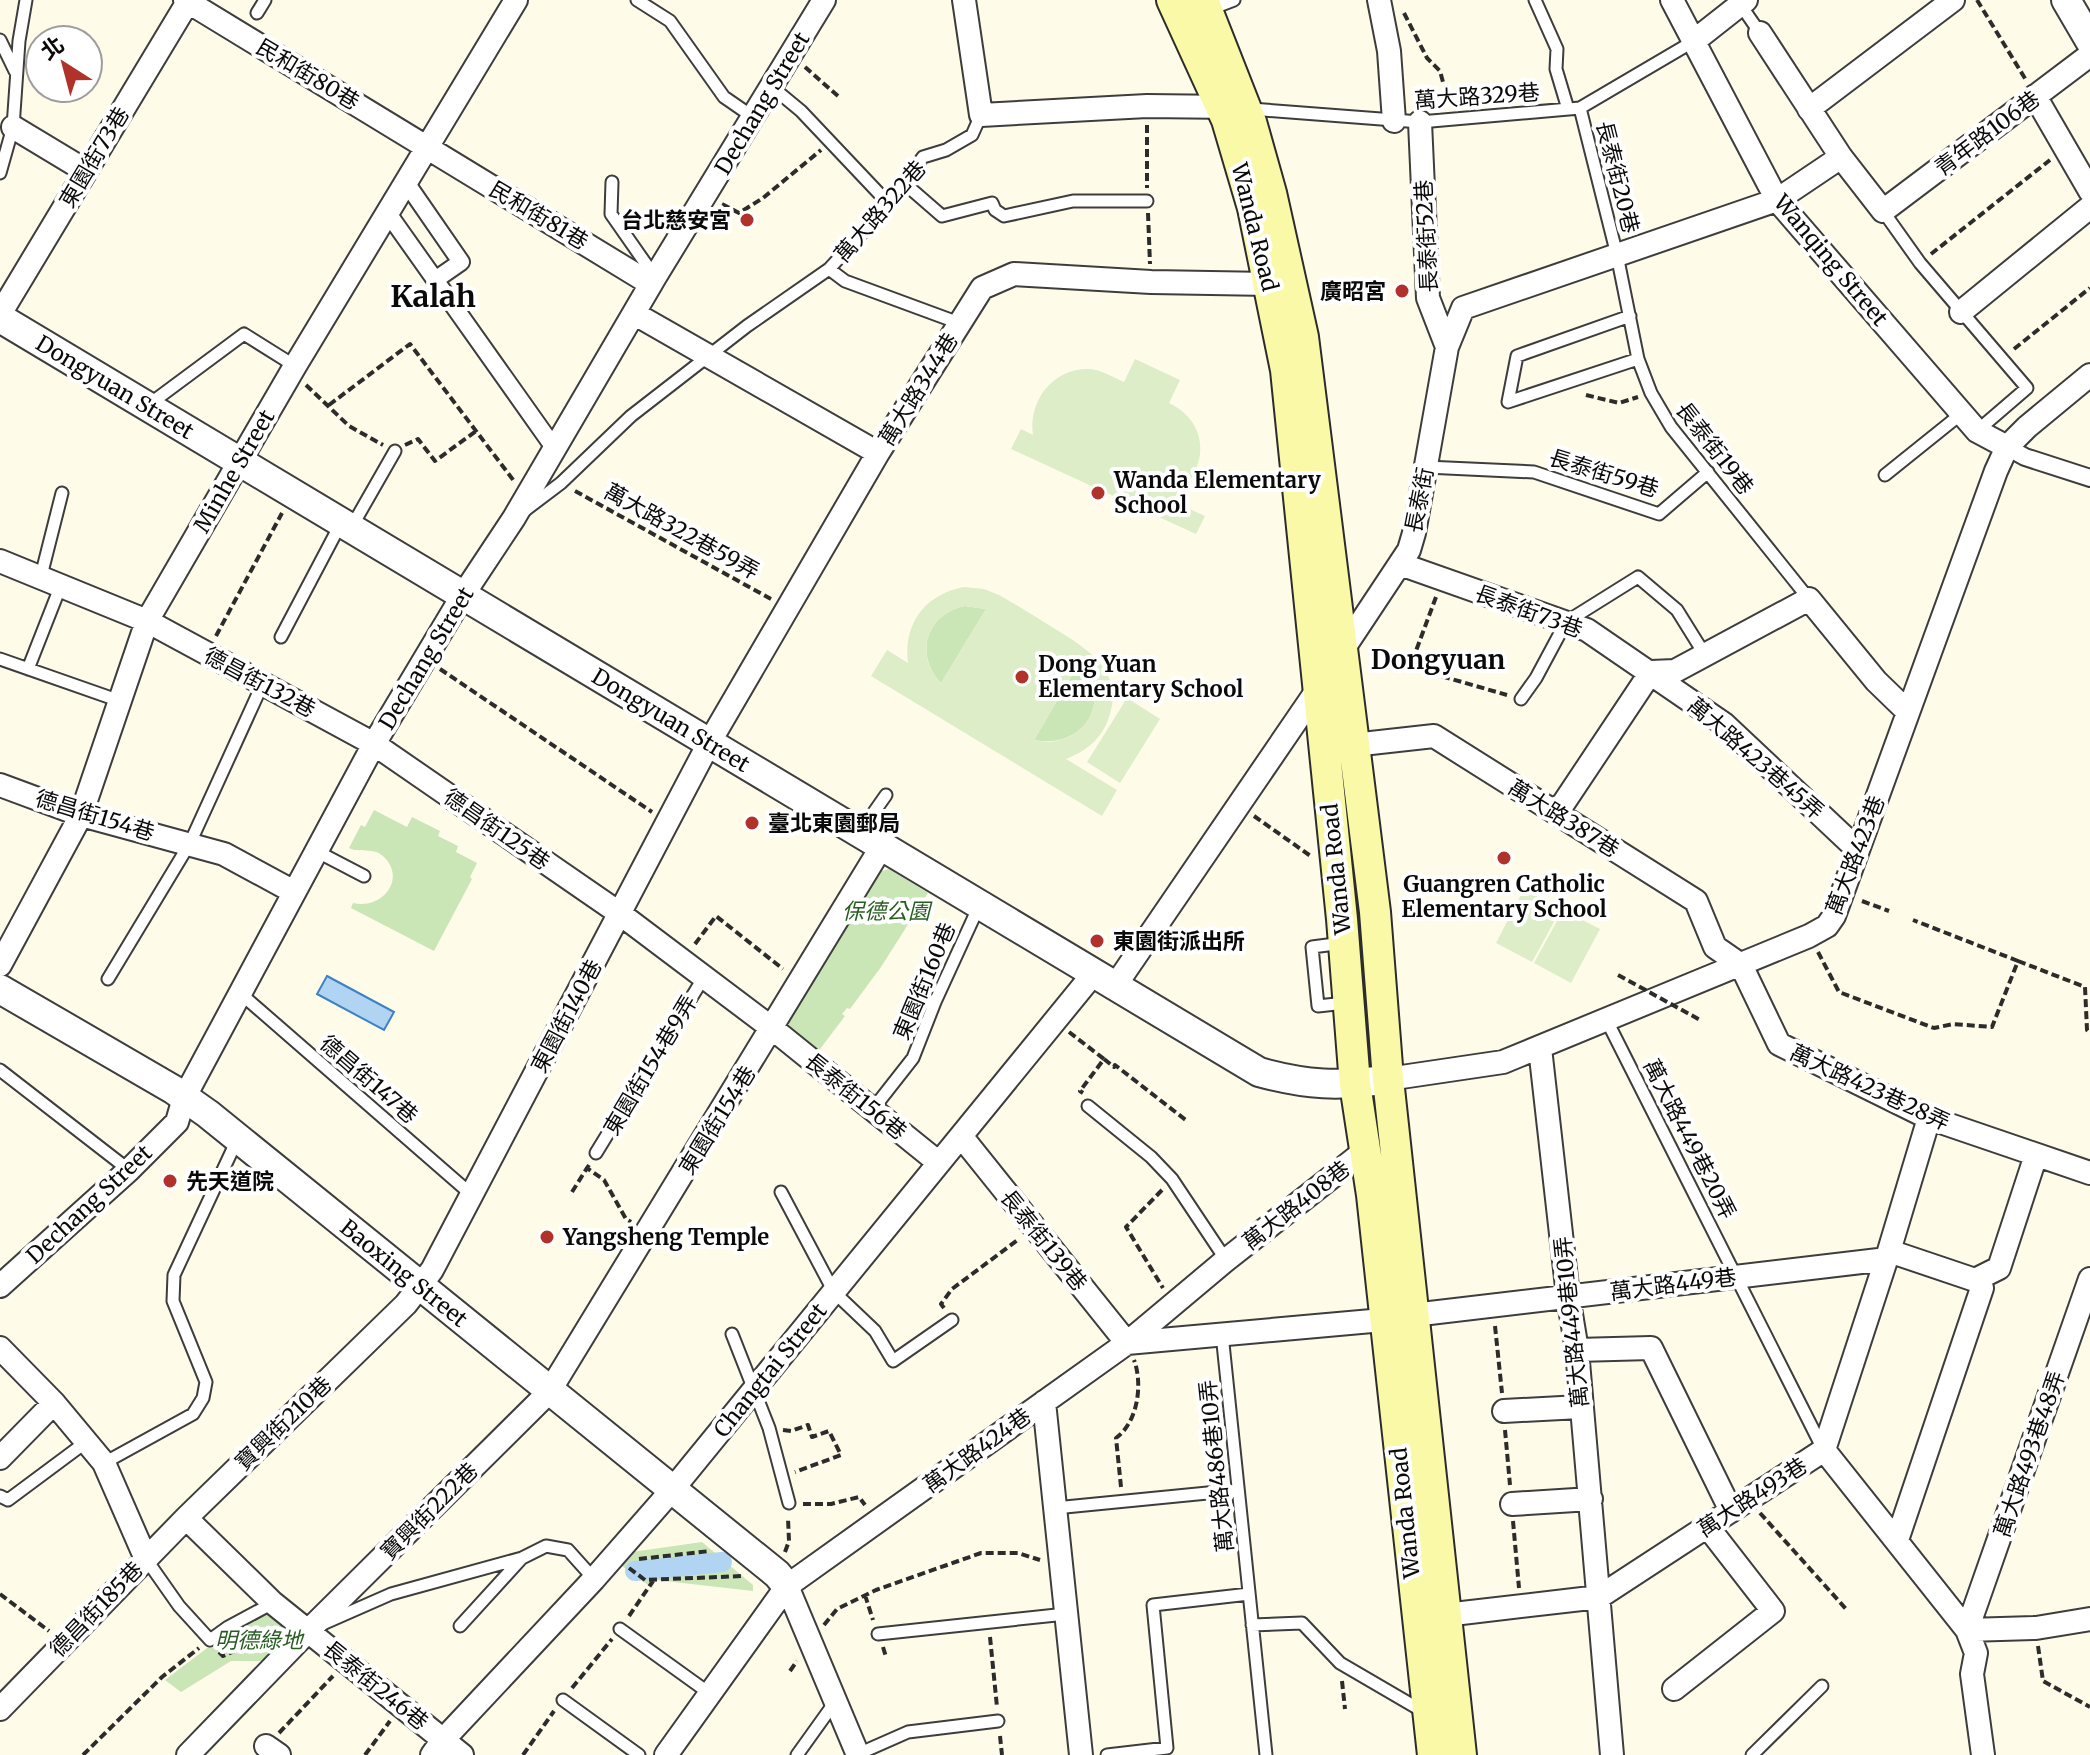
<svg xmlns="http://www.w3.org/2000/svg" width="2090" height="1755" viewBox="0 0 2090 1755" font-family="Merriweather,'Noto Sans TC',serif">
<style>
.green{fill:#cae5b6}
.pitch{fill:#dcedc7;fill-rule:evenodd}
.water{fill:#b1d4f2;stroke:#3c82c5;stroke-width:2}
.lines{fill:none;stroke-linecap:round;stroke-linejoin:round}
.canal{stroke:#b1d4f2;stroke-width:20}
.service-casing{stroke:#3d3d3d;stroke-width:15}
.pedestrian-casing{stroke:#3d3d3d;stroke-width:20}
.minor-casing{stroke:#3d3d3d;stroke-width:26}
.tertiary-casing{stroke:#3d3d3d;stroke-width:32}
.secondary-casing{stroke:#2c2c2c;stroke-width:34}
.path{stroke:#2c2c2c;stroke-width:4;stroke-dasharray:8 4;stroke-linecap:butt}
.service{stroke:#fff;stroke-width:11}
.pedestrian{stroke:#fff;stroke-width:16}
.minor{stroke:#fff;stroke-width:22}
.tertiary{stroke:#fff;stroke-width:28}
.secondary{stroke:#faf9a7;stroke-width:30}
.path-bridge{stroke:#2c2c2c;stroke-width:4;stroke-dasharray:8 4;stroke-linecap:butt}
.poi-dot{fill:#b1312b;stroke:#fff;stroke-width:3}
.labels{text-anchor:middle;stroke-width:8;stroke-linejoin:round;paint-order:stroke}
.street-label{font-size:22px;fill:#0a0a0a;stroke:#fff}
.poi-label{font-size:22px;font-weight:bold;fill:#0a0a0a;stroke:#fff;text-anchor:start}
.park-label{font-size:22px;font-style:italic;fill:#275d20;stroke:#fff}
.quarter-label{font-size:26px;font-weight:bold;fill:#0a0a0a;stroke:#fff}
.district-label{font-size:30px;font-weight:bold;fill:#0a0a0a;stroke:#fff}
</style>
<rect width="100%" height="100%" fill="#fefce9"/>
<path class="green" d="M965 606 986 609 941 683C914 655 926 614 965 606Z
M1078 665C1116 701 1082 750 1034 740Z
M374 810 407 827 412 817 440 831 438 836 458 846 456 852 477 863 470 877 472 879 434 951 351 908 353 903C381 910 407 880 384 857 373 846 361 854 349 848L361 825 365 827Z
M889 869 928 893 881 967 850 1009 847 1008 842 1014 845 1016 817 1053 790 1032 788 1019 878 872Z
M702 1542 753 1585V1591L656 1580 652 1588 618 1563 632 1552Z
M269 1610 297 1632 269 1661H231L181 1692 165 1680 232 1629Z"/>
<path class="pitch" d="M1135 359 1180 380 1169 403C1214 425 1207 475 1170 500L1205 516 1196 534 1011 449 1021 429 1033 435C1028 402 1052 369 1087 369 1101 369 1112 377 1124 382Z
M964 587 984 589 999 595C1017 605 1034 616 1052 627 1086 648 1125 670 1109 717 1102 739 1086 751 1066 759L1117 790 1102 816 871 676 887 650 908 663C903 624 925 594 964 587ZM965 606 986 609 941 683C913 654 927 614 965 606ZM1078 665C1116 698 1082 752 1034 740Z
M1127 698 1160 719 1120 783 1087 762Z
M1524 889 1561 909 1532 962 1496 943Z
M1563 910 1600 929 1571 983 1534 963Z"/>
<path class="water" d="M327 976 394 1012 384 1030 317 994Z"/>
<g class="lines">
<path class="canal" d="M635 1571 722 1562"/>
<defs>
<path id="service" d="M637 0 670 21 724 97 753 117
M1535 0 1557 49 1556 69 1568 109
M1740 4 1760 33
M1208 10 1234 0
M257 13 265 0
M0 40 15 71
M772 87 801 111 889 204
M1580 108 1617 255 1638 359 1651 393 1671 427 1809 599
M1251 109 1420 122 1580 108 1694 41
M0 173 13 127 19 41 26 0
M612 182 611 214 655 277
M904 183 942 216 992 203 995 210 1004 216 1073 201H1147
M1883 211 1920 263 2027 388 1977 431
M829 269 845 281 959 323
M1630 316 1517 356 1508 402 1638 359
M147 406 244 334 295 366
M1426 467 1534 472 1659 514 1708 472
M1885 475 1961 414
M524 511 561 483 631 416 747 326 829 269 889 204 923 157 946 150 972 135 981 115
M351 528 395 451
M41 576 62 493
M281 637 340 525
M0 659 120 701
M28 669 61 585
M1521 699 1536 678 1566 622 1638 577 1677 610 1705 655
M860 832 886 795
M316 851 364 876
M1343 943 1312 947 1318 1006 1345 1003
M108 979 190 843 263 683
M240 993 472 1195
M1607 1021 1823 1449
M0 1070 129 1170
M1088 1106 1151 1157 1172 1179 1226 1260
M873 1109 913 1058 935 1002 979 906
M596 1153 704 977
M781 1192 834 1292 875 1331 893 1361 952 1320
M732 1334 769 1428 789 1503
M1222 1334 1266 1755
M104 1463 193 1414 203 1398 206 1382 173 1301 174 1275 237 1140
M0 1496 8 1500 86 1442
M1055 1508 1238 1490
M146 1559 179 1606 210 1640 228 1627 273 1603
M325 1623 391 1594 522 1558 546 1546 568 1550 594 1579
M1252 1625 1302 1623 1340 1663 1424 1712
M460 1626 521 1559
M620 1629 709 1693
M878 1634 1066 1614
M563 1700 639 1755
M858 1754 908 1732 998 1721
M797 1755 835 1702
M1107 1755 1167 1748 1153 1605 1249 1594
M1752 1755 1822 1686"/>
<path id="pedestrian" d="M405 181 461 262 435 280
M387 212 555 449
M2007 447 2025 457 2090 478"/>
<path id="minor" d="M185 0 651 284
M964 0 981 115 1147 106 1233 107
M1379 0 1389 51 1394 121
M1672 0 1777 200 1977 431 2007 447
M1760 33 1841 157 1883 211 2090 55
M1694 41 1746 0
M2035 96 2090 191
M1809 109 1953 0
M1420 122 1428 298 1447 347
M13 127 86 171
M1961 312 2090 207
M0 314 189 0
M635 314 878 453
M0 561 147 621 374 744 619 913 773 1029 939 1163
M1400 564 1587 630 1724 724 1858 850
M1340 654 1409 550 1414 533 1447 347 1463 308 1777 200 1841 157
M1651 672 1675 671 1809 599 1876 681 1908 712
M1353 745 1434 736 1696 901 1715 947 1741 965 1779 1044 1929 1118 2090 1173
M0 785 81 815 224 854 294 892
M1557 813 1651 672
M0 965 81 815 147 621 295 366 516 0
M1115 986 1322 683
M1540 1048 1568 1296 1577 1350 1612 1755
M1388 1079 1503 1062 1809 936 1827 926 1834 916 1996 471 2007 447 2027 427 2090 375
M961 1136 1127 1343
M1889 1251 1975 1280 1999 1268 2036 1155
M0 1286 129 1170 177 1122 184 1098 374 744 463 595 514 518 655 277 824 0
M1413 1315 1887 1259
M1127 1343 1383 1320
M0 1348 54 1403 104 1463 146 1559
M1577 1350 1651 1348 1731 1511
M1044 1402 1081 1755
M1504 1411 1580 1407
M1824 1450 1967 1630 1976 1653 1972 1674 1983 1755
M0 1458 54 1403
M1512 1504 1591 1499
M186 1518 273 1603 462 1755
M1897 1540 1982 1288
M787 1586 858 1755
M1445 1615 1599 1597 1824 1450 1889 1251 1929 1118
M1967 1630 2090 1279
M1967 1630 2036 1628 2090 1619
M1674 1689 1773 1611 1707 1526
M0 1709 186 1518 406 1304 432 1270 709 743 878 453 982 288 1014 274 1151 282 1270 284
M266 1746 279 1755
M188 1755 309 1630 549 1392 882 846
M432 1755 443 1740 594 1579 672 1490 1094 973
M666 1755 787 1586 1127 1343 1226 1260 1366 1150"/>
<path id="tertiary" d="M2066 0 2090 41
M0 318 1259 1072C1306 1085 1340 1087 1388 1079
M0 989 174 1090 208 1114 777 1574 787 1586"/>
<path id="secondary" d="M1172 0 1227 120 1253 208 1286 370 1342 919 1355 1084 1372 1195 1433 1755
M1203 0 1251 122 1271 193 1303 337 1375 912 1388 1079 1461 1755"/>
</defs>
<use href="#service" class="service-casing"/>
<use href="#pedestrian" class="pedestrian-casing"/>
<use href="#minor" class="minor-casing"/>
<use href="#tertiary" class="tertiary-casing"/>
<use href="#secondary" class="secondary-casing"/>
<path class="path" d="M1977 0 2026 80
M1404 13 1427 58 1440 71 1449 104
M805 67 839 97
M1147 125V188
M722 204 739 213 763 198 821 150
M1148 213 1150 264
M1931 254 2050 160
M2014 349 2090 288
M306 385 349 426 383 445
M1586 395 1619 403 1638 397
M329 405 410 344 514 481
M405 445 418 439 435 461 476 431
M575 491 771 599
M1436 597 1410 667 1507 695
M216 636 282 513
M440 669 652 812
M1254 816 1312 857
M1862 901 1889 911
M695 944 716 916 783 969
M1818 952 1839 992 1934 1028 1953 1024 1992 1027 2018 961 1913 920
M2018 961 2085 987 2087 1030 2090 1033
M1069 1032 1104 1059 1080 1091 1083 1093
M1104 1059 1114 1067 1115 1065 1187 1121
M589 1165 587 1168 604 1180 626 1219 631 1222
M1162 1190 1126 1227 1163 1288
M572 1192 587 1168
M944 1308 941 1304 952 1289 1019 1239
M1495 1326 1502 1393
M783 1430 791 1431 808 1425 812 1437 829 1431 841 1455 795 1472
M1505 1430 1510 1485
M1121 1487 1116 1438C1138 1422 1143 1384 1134 1360
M803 1504H831L859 1497 865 1505
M1760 1513 1846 1609
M1513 1521 1519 1588
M785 1552 789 1541 788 1518
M639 1559 710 1551
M629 1568 645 1580 743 1576
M0 1594 49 1631
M865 1595 873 1620
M629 1616 653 1581
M824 1625 837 1609 876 1590 981 1553H1018L1040 1560
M990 1637 997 1707
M2038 1646 2043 1681 2090 1707
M883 1647 886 1657
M219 1652 223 1656 258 1641 266 1649
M790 1671 797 1661
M1342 1681 1345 1709
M572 1688 612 1639
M279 1733 333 1676
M1000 1736 1002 1755
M83 1755 162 1677 199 1648
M365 1755 390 1721
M523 1755 554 1711"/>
<use href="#service" class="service"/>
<use href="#pedestrian" class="pedestrian"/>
<use href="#minor" class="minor"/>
<use href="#tertiary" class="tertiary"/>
<use href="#secondary" class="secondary"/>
<path class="path-bridge" d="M1618 975 1702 1021"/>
</g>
<g class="poi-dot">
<circle cx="747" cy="220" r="8"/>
<circle cx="1402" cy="291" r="8"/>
<circle cx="1098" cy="493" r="8"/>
<circle cx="1022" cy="677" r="8"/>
<circle cx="752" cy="823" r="8"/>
<circle cx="1504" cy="858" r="8"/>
<circle cx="1097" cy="941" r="8"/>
<circle cx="170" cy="1181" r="8"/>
<circle cx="547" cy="1237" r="8"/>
</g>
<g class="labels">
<g class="street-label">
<text transform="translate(308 74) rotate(31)" y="8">民和街80巷</text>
<text transform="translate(1477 96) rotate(-4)" y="8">萬大路329巷</text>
<text transform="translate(762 103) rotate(-59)" y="8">Dechang Street</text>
<text transform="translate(1987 133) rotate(-37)" y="8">青年路106巷</text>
<text transform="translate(94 157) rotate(-59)" y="8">東園街73巷</text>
<text transform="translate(1618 177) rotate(76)" y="8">長泰街20巷</text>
<text transform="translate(880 211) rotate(-49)" y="8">萬大路322巷</text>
<text transform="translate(539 215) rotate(31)" y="8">民和街81巷</text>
<text transform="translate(1255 227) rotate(76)" y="8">Wanda Road</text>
<text transform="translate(1426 236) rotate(-93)" y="8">長泰街52巷</text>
<text transform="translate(1831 260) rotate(50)" y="8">Wanqing Street</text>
<text transform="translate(115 387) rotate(31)" y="8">Dongyuan Street</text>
<text transform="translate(918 389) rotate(-58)" y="8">萬大路344巷</text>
<text transform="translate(1715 448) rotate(52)" y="8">長泰街19巷</text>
<text transform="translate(234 471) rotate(-60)" y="8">Minhe Street</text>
<text transform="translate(1604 473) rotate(17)" y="8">長泰街59巷</text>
<text transform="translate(1419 500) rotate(-79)" y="8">長泰街</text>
<text transform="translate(682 531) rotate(29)" y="8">萬大路322巷59弄</text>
<text transform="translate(1529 611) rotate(20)" y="8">長泰街73巷</text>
<text transform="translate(426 658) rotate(-59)" y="8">Dechang Street</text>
<text transform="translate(260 682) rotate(28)" y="8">德昌街132巷</text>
<text transform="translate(671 720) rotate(31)" y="8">Dongyuan Street</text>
<text transform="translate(1756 758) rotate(41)" y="8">萬大路423巷45弄</text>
<text transform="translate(95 815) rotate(17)" y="8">德昌街154巷</text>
<text transform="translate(1564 818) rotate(32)" y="8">萬大路387巷</text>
<text transform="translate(497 829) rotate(35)" y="8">德昌街125巷</text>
<text transform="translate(1855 855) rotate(-69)" y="8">萬大路423巷</text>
<text transform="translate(1336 869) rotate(-96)" y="8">Wanda Road</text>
<text transform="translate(924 981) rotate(-67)" y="8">東園街160巷</text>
<text transform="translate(566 1016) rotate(-62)" y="8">東園街140巷</text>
<text transform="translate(650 1065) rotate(-59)" y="8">東園街154巷9弄</text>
<text transform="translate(369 1079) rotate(41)" y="8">德昌街147巷</text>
<text transform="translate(1870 1087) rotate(25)" y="8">萬大路423巷28弄</text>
<text transform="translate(856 1096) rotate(39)" y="8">長泰街156巷</text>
<text transform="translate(717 1120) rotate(-58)" y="8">東園街154巷</text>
<text transform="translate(1690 1139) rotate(63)" y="8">萬大路449巷20弄</text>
<text transform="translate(89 1204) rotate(-43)" y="8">Dechang Street</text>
<text transform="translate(1296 1205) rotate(-38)" y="8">萬大路408巷</text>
<text transform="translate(1044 1240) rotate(51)" y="8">長泰街139巷</text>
<text transform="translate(404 1273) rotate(39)" y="8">Baoxing Street</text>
<text transform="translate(1673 1284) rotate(-7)" y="8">萬大路449巷</text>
<text transform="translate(1571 1322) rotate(-96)" y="8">萬大路449巷10弄</text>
<text transform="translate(770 1370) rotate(-51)" y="8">Changtai Street</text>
<text transform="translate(283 1423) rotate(-44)" y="8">寶興街210巷</text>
<text transform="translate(977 1450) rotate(-36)" y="8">萬大路424巷</text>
<text transform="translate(2029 1454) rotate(-71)" y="8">萬大路493巷48弄</text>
<text transform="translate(1216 1466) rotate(-96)" y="8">萬大路486巷10弄</text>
<text transform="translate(1752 1497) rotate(-33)" y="8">萬大路493巷</text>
<text transform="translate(429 1511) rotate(-45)" y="8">寶興街222巷</text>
<text transform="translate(1405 1513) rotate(-96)" y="8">Wanda Road</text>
<text transform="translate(96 1609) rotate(-46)" y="8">德昌街185巷</text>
<text transform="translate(376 1685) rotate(39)" y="8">長泰街246巷</text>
</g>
<g class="poi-label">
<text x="731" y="228" text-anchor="end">台北慈安宮</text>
<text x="1386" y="299" text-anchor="end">廣昭宮</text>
<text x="1114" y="488">Wanda Elementary<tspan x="1114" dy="25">School</tspan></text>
<text x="1038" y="672">Dong Yuan<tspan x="1038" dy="25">Elementary School</tspan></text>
<text x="768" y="831">臺北東園郵局</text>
<text x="1504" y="892" text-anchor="middle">Guangren Catholic<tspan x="1504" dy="25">Elementary School</tspan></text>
<text x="1113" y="949">東園街派出所</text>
<text x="186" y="1189">先天道院</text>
<text x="563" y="1245">Yangsheng Temple</text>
</g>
<g class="park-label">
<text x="886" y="919">保德公園</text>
<text x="259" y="1648">明德綠地</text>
</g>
<g class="quarter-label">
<text x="1438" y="669">Dongyuan</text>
</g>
<g class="district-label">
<text x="433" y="307">Kalah</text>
</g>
</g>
<g transform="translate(64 64) rotate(324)"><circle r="38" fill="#ffffff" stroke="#9d9d9d" stroke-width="2"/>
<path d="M0-6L14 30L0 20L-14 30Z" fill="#b1312b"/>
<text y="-12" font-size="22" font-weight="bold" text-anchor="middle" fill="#0a0a0a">北</text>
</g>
</svg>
